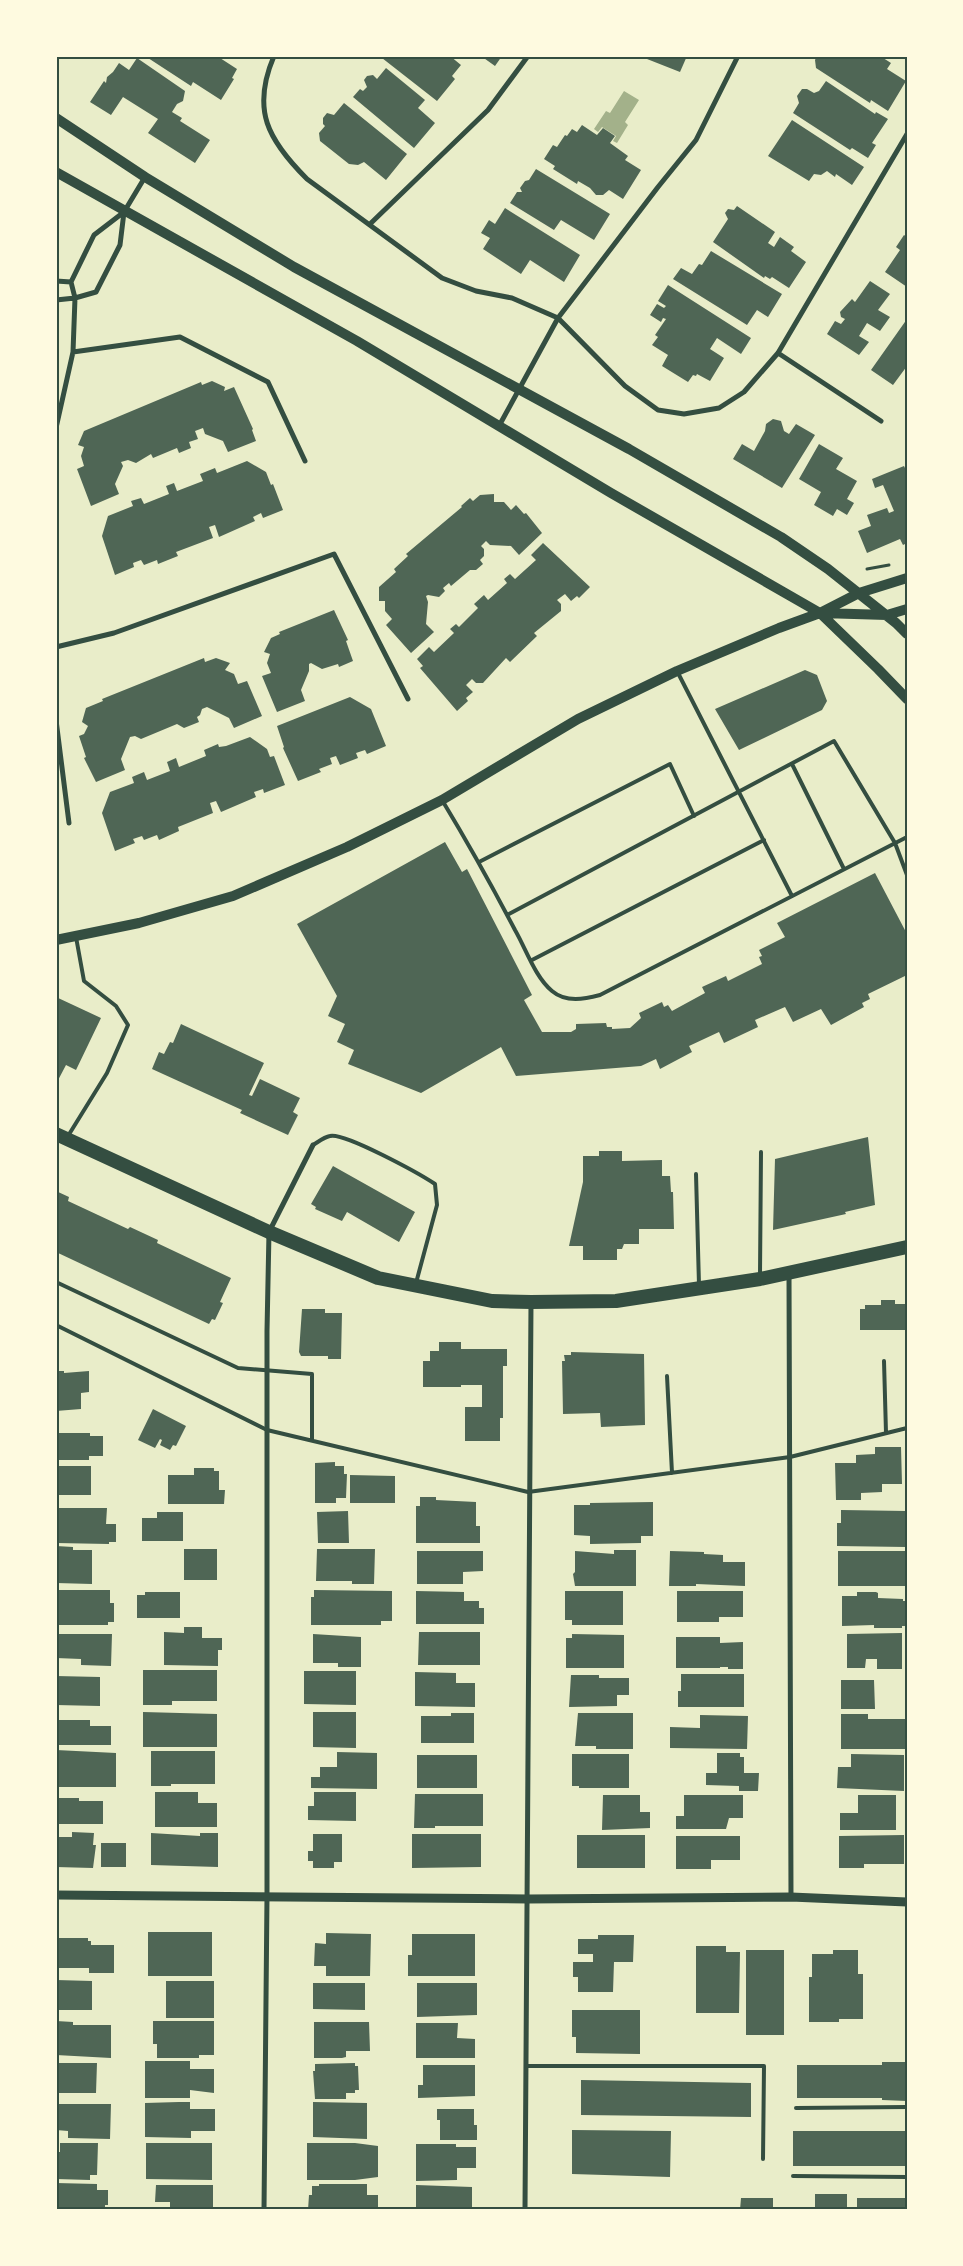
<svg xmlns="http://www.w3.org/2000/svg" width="963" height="2266" viewBox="0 0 963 2266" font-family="Rubik,sans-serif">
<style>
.water{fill:#a3b18a}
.building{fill:#4f6655}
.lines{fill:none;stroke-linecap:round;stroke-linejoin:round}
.path{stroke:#344e41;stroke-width:3}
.service{stroke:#344e41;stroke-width:4}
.minor{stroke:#344e41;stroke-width:5}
.tertiary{stroke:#344e41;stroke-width:9}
.secondary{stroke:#344e41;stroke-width:10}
.trunk{stroke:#344e41;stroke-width:14}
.neatline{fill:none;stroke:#344e41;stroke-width:2}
</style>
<rect width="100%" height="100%" fill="#e9edc9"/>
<path class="water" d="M624 91 639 100 625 122 628 125 617 143 613 141 616 136 602 127 598 132 594 129 606 111 610 113Z"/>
<path class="building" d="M145 56H221L220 58 237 69 232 78 234 79 221 100 193 82 191 86Z
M383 56H450L461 65 452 76 455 79 437 101 382 58Z
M481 56H502L495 66Z
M648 56H687L680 72 647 59Z
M817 56H880L891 63 887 69 906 81 888 111 871 100 870 103 816 68 815 60Z
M137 58 185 91 183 101 177 104 172 112 182 118 180 121 210 140 195 163 148 133 158 119 123 97 111 115 90 102 104 81 106 83 107 77 113 72 119 63 129 70Z
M386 68 425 100 418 108 435 123 414 148 353 97 360 89 363 91 367 87 364 80 367 76 373 75 377 79Z
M826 81 875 114 876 112 888 119 872 143 876 145 868 158 852 148 850 150 793 113 799 103 797 96 802 89H807L814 93 819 91Z
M344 103 407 154 386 180 364 162 358 165 349 164 320 141 319 133 325 126 323 124V118L327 113 334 115Z
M792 120 864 167 852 185 836 174 835 177 827 171 821 175 814 174 809 181 768 156Z
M582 125 597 135 603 128 615 136 610 143 628 156 625 160 641 170 623 199 609 190 603 195H596L590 188 578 181 577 184 553 169 555 166 544 159 553 145 557 147 565 135 567 136 572 129 577 132Z
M536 169 610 214 594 240 561 220 554 230 510 203 517 192H522L520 188 525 181 529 180Z
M737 206 775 232 768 243 774 247 780 237 794 247 791 251 806 262 789 288 772 277 770 279 765 276 764 278 713 242 728 219 725 213 728 209 734 210Z
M505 208 580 255 564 282 530 260 521 274 483 249 490 238 481 233 489 220 495 224Z
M904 235 907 237V287L885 272 900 250 896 247Z
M711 251 782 294 768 317 757 310 747 325 673 279 681 268 692 274 699 264 702 265Z
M870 281 890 294 878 310 890 317 880 331 867 323 859 336 869 342 859 355 827 334 835 321 841 324 845 319 841 317 840 312 852 299 855 302Z
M668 285 751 338 741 354 717 338 710 349 724 358 710 381 697 374 696 376 693 375 688 382 662 366 668 355 652 345 658 337 655 335 666 319 663 318 661 322 650 315 657 304 664 308 666 306 658 301Z
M907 319V366L893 385 871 370Z
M212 381 225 387 224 391 234 387 253 429 252 430 256 441 228 452 223 441 205 434 203 428 195 431 198 439 189 442 191 448 179 453 177 448 153 458 151 454 136 463 128 460 121 462 123 466 115 484 119 494 91 506 77 469 84 466 81 456 84 447 78 445 84 431 201 382 202 385Z
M773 419 781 421 784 431 789 434 796 424 815 435 782 488 733 459 742 444 754 451 765 431 766 424Z
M819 444 843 458 836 469 857 481 847 499 854 503 847 515 837 509 833 516 814 505 821 492 799 479Z
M247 461 266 472 271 485 273 484 283 510 263 518 261 513 253 517 255 521 219 537 215 525 209 527 213 538 176 552 178 556 158 564 157 560 144 565 141 560 133 563 134 567 115 575 102 536 108 516 133 506 131 501 141 498 144 504 169 494 166 486 174 483 177 491 203 481 200 474 215 468 217 473Z
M904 466 907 472V543L903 545 900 539 867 553 858 531 871 526 867 515 887 508 889 513 894 511 883 485 875 488 872 479Z
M494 494V502H504L511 510 516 505 524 514 526 513 542 533 519 555 511 546 490 545 486 541 481 546 484 549V556L480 560 483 564 476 570H470L451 586 449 583 443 588 445 591 439 597 428 595 426 596 428 602 426 624 434 632 411 653 386 625 392 619 385 611V601H379V587L396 572 394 569 408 556 406 554 462 507 461 506 470 498 473 501 480 495Z
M543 543 590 587 579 598 577 596 571 601 565 594 557 600 561 604V611L534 633 537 636 510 662 506 658 483 683H476L472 679 466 685 473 692 466 698 468 701 457 711 420 668 423 666 417 659 429 647 434 652 454 633 450 629 456 624 459 627 478 608 474 604 484 595 488 600 507 583 504 579 510 574 515 579 536 560 531 555Z
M334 610 348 640 346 641 353 661 339 667 338 664 322 669 311 663 309 664V671L301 690 305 701 277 712 262 676 271 673 267 663 270 654 264 652 271 638 280 634 279 632Z
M204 658 205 662 216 658 230 663 225 670 234 674 238 684 247 681 262 716 234 728 229 718 207 707 202 709 200 715 197 717 199 722 184 728 177 724 141 739 135 736 130 737 121 759 125 770 96 782 84 758 86 757 79 736 84 734 88 726 82 722 86 708 103 701 102 699Z
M805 670 817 675 827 701 822 710 739 750 715 709Z
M350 697 371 709 386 746 367 754 365 750 356 753 358 758 340 765 336 756 330 758 332 764 319 769 321 772 298 781 283 748 284 747 277 726Z
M250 737 267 749 270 757 274 756 285 785 264 793 263 789 254 792 256 797 221 812 216 801 210 803 213 813 178 827 179 831 159 840 157 835 144 840 142 836 133 839 135 843 115 851 102 813 110 792 134 783 132 777 144 772 147 780 170 771 167 762 176 758 179 767 206 756 204 750 218 744 219 747 226 746Z
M445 842 462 872 467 869 532 995 524 1000 542 1032H571L576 1029V1024L606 1023 607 1027H612V1029L630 1028 641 1018 639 1013 662 1002 664 1007 668 1005 672 1011 705 993 702 987 726 976 728 981 762 964 759 957 762 956 759 950 785 937 777 923 875 873 907 934V975L868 994 870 999 862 1003 864 1007 831 1025 821 1009 793 1022 785 1007 755 1020 758 1027 724 1043 719 1032 689 1046 692 1052 660 1069 656 1059 641 1066 516 1076 501 1047 421 1093 348 1064 354 1050 337 1042 345 1024 328 1016 337 996 297 924Z
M56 997 101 1018 76 1070 66 1065 56 1084Z
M181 1024 264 1063 249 1095 252 1096 260 1079 300 1098 293 1112 298 1115 288 1135 240 1113 242 1110 152 1069 159 1052 164 1054 170 1042 173 1043Z
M868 1137 875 1205 845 1212 846 1214 773 1230 775 1159Z
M599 1151H622V1161L662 1160V1176H670L671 1192H673L674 1229H639V1244H624L622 1249H617V1260H583V1246H569L583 1182V1156H599Z
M333 1166 415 1212 399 1242 347 1212 342 1221 315 1209 316 1207 311 1204Z
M56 1191 69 1197 68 1201 128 1229 130 1227 158 1240 157 1243 231 1278 220 1302 223 1303 215 1320 212 1319 209 1324 56 1252Z
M881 1300H895V1304H907V1330H860V1309H865V1305H881Z
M302 1309H325V1313H342L341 1359H328V1356H301L299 1352Z
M439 1342H461V1349H507V1366H503V1418H500V1441H465V1407H482V1385H461V1387H423V1361H430V1351H439Z
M571 1352 644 1354 645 1425 601 1427 600 1413 563 1414 562 1361H565L564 1355H571Z
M56 1371H64V1373L89 1371V1392L81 1393V1409L56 1411Z
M153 1409 186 1426 176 1446 173 1445 170 1450 160 1445 162 1440 160 1439 155 1448 138 1440Z
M56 1433H90V1436H103V1456H89V1460H56Z
M875 1447H901L902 1484H882V1492L861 1493V1500H836L835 1463H856V1455L875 1454Z
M335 1462V1466H344V1474H347L346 1498H336V1503H315V1463Z
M56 1466H91V1495H56Z
M194 1468H214V1471H219V1490H225L224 1504H168V1475H194Z
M350 1475 395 1476V1503H350Z
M420 1497H436V1500L476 1502V1526H480V1543H416V1506H420Z
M653 1502V1536H641V1543L590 1544V1536L574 1535V1505H590V1503Z
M56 1508H107L106 1524H116V1542H109V1544L56 1543Z
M841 1510 906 1511V1547L837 1546V1523H841Z
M348 1511 349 1543H318L317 1512Z
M157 1512H183V1541H142V1518H157Z
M56 1546 73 1547V1550H92V1584L56 1583Z
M184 1549H217V1580H184Z
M317 1549H375L374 1584H352V1581H316Z
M614 1550H636V1586H575L573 1574 575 1572V1551L614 1554Z
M417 1551H483V1571L463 1572V1584H417Z
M670 1551 704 1552V1554L723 1555V1562H745V1586L696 1584V1586H669Z
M838 1551H905V1586H838Z
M56 1590H110V1603H114V1622H108V1625H56Z
M314 1590 392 1591V1621H381V1625H311V1597H314Z
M416 1591 464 1592V1601H479V1608H484V1624H416Z
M565 1591H623V1625H572V1620H565Z
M677 1591H743V1617H719V1622H677Z
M145 1592H180V1618H137V1595H145Z
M857 1592H876L878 1593V1598L903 1599V1601H906V1626H902V1628H874V1625L842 1626V1596H857Z
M184 1627H202V1638H222V1650H218V1666L164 1665V1632L184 1633Z
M419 1632H480V1665H418Z
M902 1633V1669H877V1659H866L865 1668H847V1634Z
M56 1634H112L111 1666 81 1665V1659L56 1658Z
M313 1634 361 1637V1667H338V1663H313Z
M572 1634 624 1635V1668H566V1638H572Z
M676 1637H720V1643L743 1642V1669H728V1667H720V1668H676Z
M143 1670H217V1701H172V1705H143Z
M304 1671H356V1705L304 1704Z
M415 1672 456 1673V1683H475V1707L415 1706Z
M681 1674H744V1707H678V1691H681Z
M571 1675H599V1678H629V1695H617V1706L569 1707Z
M56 1676 100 1677V1706L56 1705Z
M841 1680H874L875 1709H841Z
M143 1712 217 1714V1747H143Z
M313 1712H356V1748L313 1747Z
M451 1713H474V1743H421V1716H451Z
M578 1713H633V1749H596V1746H575Z
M841 1714H868V1719H905V1749H841Z
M700 1715 748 1716 747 1749 670 1748V1727L700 1728Z
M56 1720H90V1726H111V1745H56Z
M56 1750 116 1753V1787H56Z
M151 1751H215V1784H171V1786H151Z
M337 1752 377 1753V1789L311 1788V1777H320V1767H337Z
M717 1753H740V1757H744V1773H759L758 1791H739V1786L706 1785V1773H717Z
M572 1754H629V1788H579V1786H572Z
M851 1754 904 1755V1791L837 1788 838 1767H851Z
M417 1755H477V1788H417Z
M155 1792H198V1803H217V1827H155Z
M314 1792H356V1821L308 1820V1806H314Z
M415 1794H483V1826H435V1828H414Z
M603 1795H640V1812H650V1828L602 1830Z
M684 1795H743V1818H729L726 1829H676V1816H684Z
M858 1795H896V1830H840V1813H858Z
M56 1798H79V1801H103V1824H56Z
M72 1832 94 1833 93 1845H96L93 1868 56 1867V1837H72Z
M151 1833 200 1836V1833H218V1867L151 1865Z
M313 1834H342V1862H334V1868H313V1861H308V1851H313Z
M412 1834H481V1867L412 1868Z
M577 1835H645V1868H577Z
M904 1835V1864H864V1868H839V1836Z
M676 1836H740V1860H711V1869H676Z
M101 1843H126V1867H101Z
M148 1932H212V1976H148Z
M326 1933 371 1934 370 1976H326V1966H314L315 1943 326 1944Z
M412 1934H475V1976H408V1955H412Z
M598 1935H634L633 1962H614L613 1992H578V1977H573V1962H593V1954H578V1939H598Z
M56 1938H88V1941H91V1945H114V1973H89V1968H56Z
M696 1946H726V1952H740L739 2013H696Z
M746 1950H784V2035H746Z
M833 1950H858V1974H863V2019H839V2022H809V1977H812V1954H833Z
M56 1980 92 1981V2010H56Z
M166 1981H214V2018H166Z
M313 1983H365V2010L313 2009Z
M417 1983H477V2015L417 2017Z
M572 2010H640V2054L576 2053V2037H572Z
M56 2021 73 2022V2025H111V2058L56 2055Z
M153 2021H214V2055H199V2058H157V2044H153Z
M314 2022H369L370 2051H346V2057L342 2058H314Z
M416 2023H458L457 2038 475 2039V2058H416Z
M145 2061H190V2069H214V2093L190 2090V2098H145Z
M882 2062H907V2101L882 2100V2098H797V2065H882Z
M56 2063H97L96 2093H56Z
M355 2063V2066H358L359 2090H355V2093H346V2099H315L313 2071H315V2064Z
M423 2065H475V2096L418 2098V2085H423Z
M581 2080 751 2083V2117L581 2115Z
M179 2102H190V2109H215V2131H191V2138L145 2137V2103Z
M313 2102 367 2103V2139L313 2137Z
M56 2104H111L110 2139 68 2138V2131L56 2130Z
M437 2109H474V2125H477V2140H440V2120H437Z
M572 2130 671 2131 670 2177 572 2174Z
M793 2131H907V2166H793Z
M60 2143H98L97 2175H90V2180L56 2179V2152H60Z
M146 2143H212V2180L146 2179Z
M307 2143H355L378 2146V2177L355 2180H307Z
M416 2144H456V2147H476V2168H457V2180L416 2181Z
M56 2183 97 2184V2190H108V2205H105V2210H73V2207H56Z
M319 2184H367V2195H378V2208L308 2210 309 2195H312V2186H319Z
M156 2185H213V2210H170V2202H155Z
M416 2185 472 2187V2208L416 2210Z
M815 2194H847V2210H815Z
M741 2198H773V2210H740Z
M857 2198H907V2210H857Z"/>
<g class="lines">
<path class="path" d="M867 569 889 565"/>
<path class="service" d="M677 671 792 896
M792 764 844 869
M442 800C468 843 492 886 515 930 526 949 535 977 552 991 566 1003 585 999 600 995L907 837
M479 862 670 764 694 816
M507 915 834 741 895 843 907 875
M532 960 764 840
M68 1136 107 1073 128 1025 116 1006 84 981 76 937
M313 1145C318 1142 324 1137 330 1136 344 1132 420 1174 435 1184L437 1205 416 1283
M696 1174 699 1285
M760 1275 761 1152
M56 1282 238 1368 312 1374V1440
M56 1325 267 1430 528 1492 790 1457 907 1428
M884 1361 886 1433
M667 1376 672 1473
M527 2066H764L763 2159
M796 2108 907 2107
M793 2176 907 2177"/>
<path class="minor" d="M274 56C251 110 268 140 307 179L442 278 476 291 512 298 558 318 625 386 658 410 684 414 719 408 744 392 778 353 907 134
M370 224 488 110 528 56
M56 281 71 282
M56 300 75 298 96 292 120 245 124 212 145 177
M73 352 180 337 268 382 305 461
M778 353 881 421
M499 426 558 318 658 187 696 140 738 56
M56 428 73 352 75 298 71 282 94 235 124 212
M56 647 114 633 334 554 408 699
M56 720 69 823
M789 1275 791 1897
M264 2210 267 1896V1331L269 1232 313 1145
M525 2210 531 1303"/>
<path class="tertiary" d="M56 1895 528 1899 791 1897 907 1902"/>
<path class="secondary" d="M56 118 145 177 294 267 629 449 781 537 828 569 896 623 907 634
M56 172 357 341 611 493 820 613 878 669 907 699
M821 613 887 615 907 609
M56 940 139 923 233 896 347 847 442 800 578 719 677 671 779 628 820 613 859 593 907 578"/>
<path class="trunk" d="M56 1134 269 1232 378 1278 492 1301 531 1302 616 1301 760 1279 907 1247"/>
</g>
<rect width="963" height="2266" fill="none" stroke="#fefae0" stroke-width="115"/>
<rect x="58" y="58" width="848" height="2150" class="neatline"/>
</svg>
